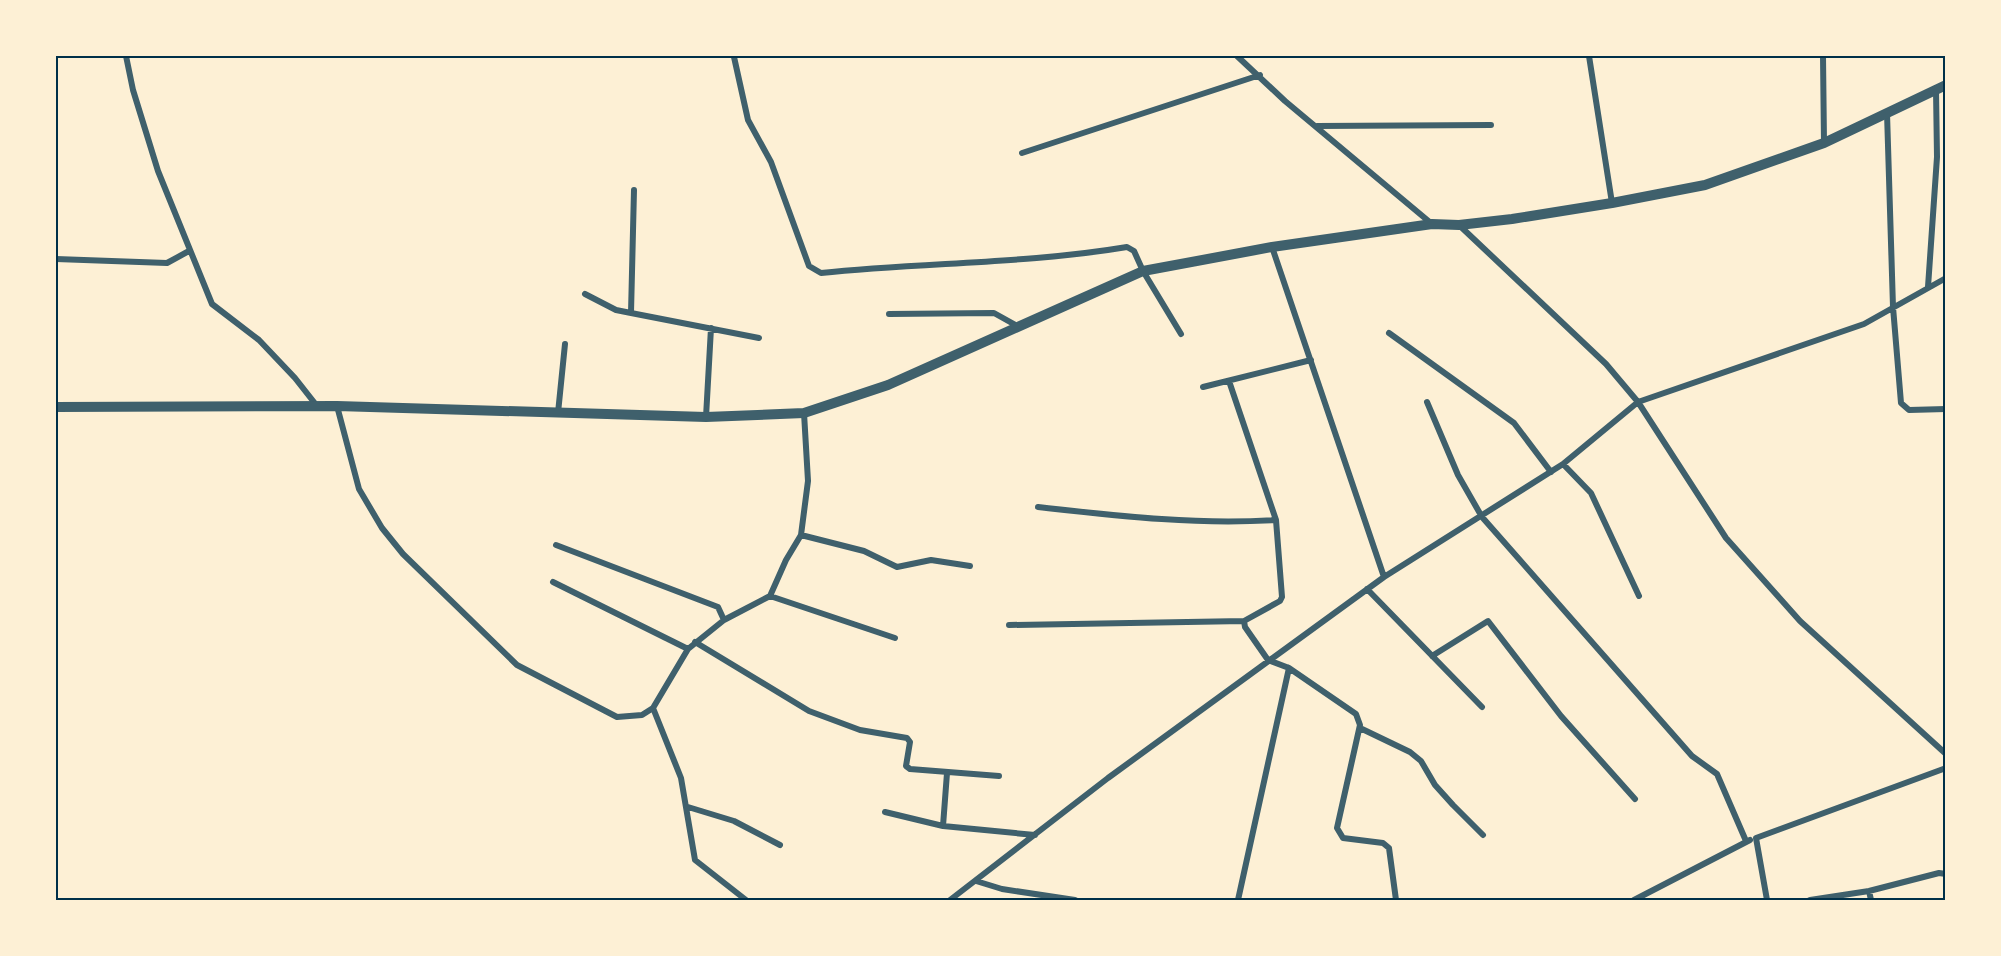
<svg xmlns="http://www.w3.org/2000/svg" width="2001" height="956" viewBox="0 0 2001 956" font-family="Raleway,sans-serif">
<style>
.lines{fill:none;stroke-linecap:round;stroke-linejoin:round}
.minor{stroke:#3f606c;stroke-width:6}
.tertiary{stroke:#3f606c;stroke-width:10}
.neatline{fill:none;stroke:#003049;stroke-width:2}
</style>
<rect width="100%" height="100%" fill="#fdf0d5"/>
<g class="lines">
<path class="minor" d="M126 56 133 90 158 171 212 304 259 340 295 378 317 406
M1237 56 1285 101 1432 224
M1589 56 1612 203
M1823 56 1824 143
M734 57 748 120 771 162 809 266 821 273C923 262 1026 264 1127 247L1134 251 1143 271 1181 334
M1887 113 1893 307 1901 403 1909 410 1946 409
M1317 126 1491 125
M1022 153 1260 75
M1460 226 1606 364 1638 402 1726 538 1800 621 1946 754
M1272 247 1384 577
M56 259 167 263 189 251
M1928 287 1937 157 1936 90
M585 294 616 310 631 313 759 338
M631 313 634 190
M889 314 994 313 1019 327
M1389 333 1514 423 1551 472
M1229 381 1276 520 1282 597 1280 601 1244 621 1245 627 1268 660 1289 668 1238 900
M1203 387 1311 360
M1427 402 1458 475 1482 517 1692 756 1717 774 1746 841
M337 406 359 489 382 528 403 554 517 665 617 717 642 715 653 708 688 649 724 620 770 596 786 560 801 535 808 481 804 413
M558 413 565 344
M706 417 711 328
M1563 464 1638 402 1864 324 1946 278
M1038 507C1119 516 1194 525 1276 520
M801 535 864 551 897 567 931 560 970 566
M556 545 718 607 724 620
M553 582 688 649
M1367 589 1482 707
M770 596 895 638
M1009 625 1244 621
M695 642 809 711 860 730 907 738 910 742 906 766 910 769 999 776
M1432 656 1488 621 1561 716 1635 799
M1289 668 1356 714 1360 725 1337 828 1343 838 1383 843 1389 848 1396 900
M653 708 681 778 695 860 746 900
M1360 728 1410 752 1421 761 1435 785 1453 805 1483 835
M688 807 734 821 780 845
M885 812 943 826 1035 835
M943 826 947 773
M976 881 1002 889 1075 900
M1869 891 1871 900
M950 900 1108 778 1384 577 1563 464 1591 493 1639 596
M1634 900 1750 840
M1767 900 1756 838 1946 768
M1810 900 1869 891 1939 873 1946 874"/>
<path class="tertiary" d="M56 407 337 406 706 417 804 413 888 385 1143 271 1272 247 1432 224 1459 225 1512 219 1612 203 1705 185 1824 143 1946 85"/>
</g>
<rect width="2001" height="956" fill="none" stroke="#fdf0d5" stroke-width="114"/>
<rect x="57" y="57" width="1887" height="842" class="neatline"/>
</svg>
